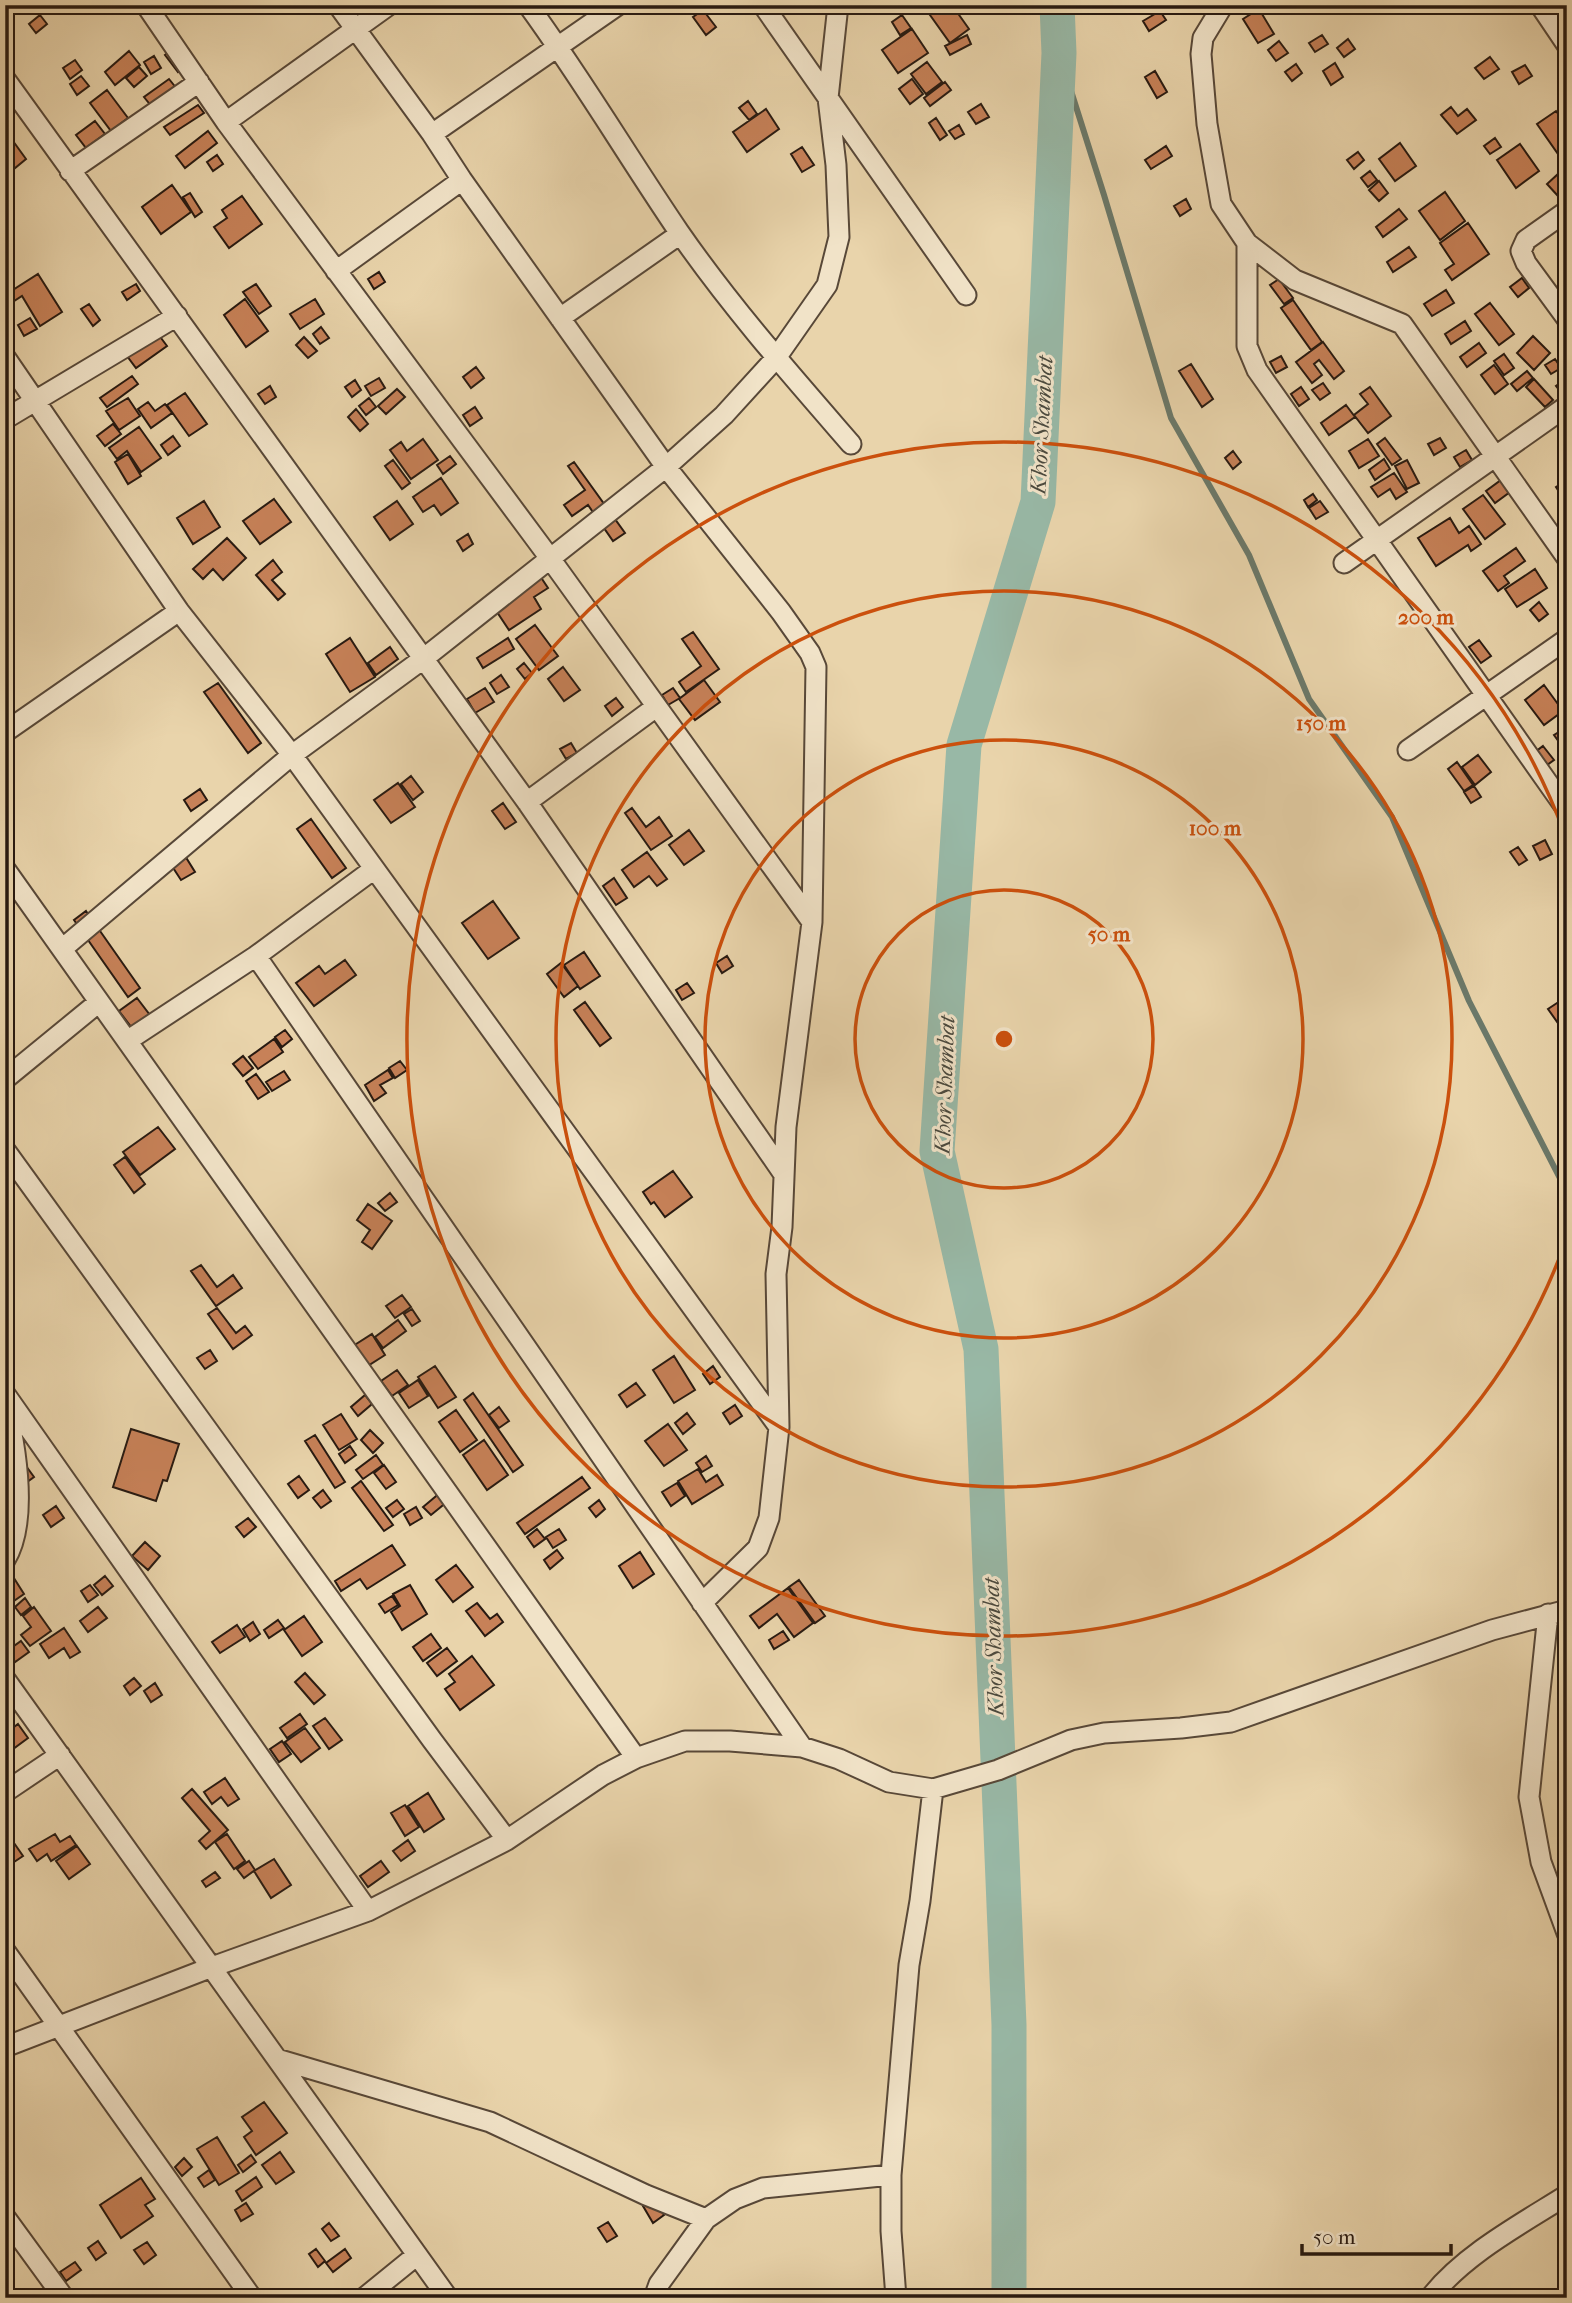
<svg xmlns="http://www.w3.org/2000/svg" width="1572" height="2303" viewBox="0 0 1572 2303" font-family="'IM FELL French Canon',serif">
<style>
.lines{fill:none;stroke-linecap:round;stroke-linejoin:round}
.stream{stroke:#6b796a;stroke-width:6}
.river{stroke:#98b8a6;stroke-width:35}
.building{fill:#c78158;stroke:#281a11;stroke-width:2}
.minor-casing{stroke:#584838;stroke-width:23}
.minor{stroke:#f1e3c8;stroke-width:19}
.ring{fill:none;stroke:#cb500d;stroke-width:3.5}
.labels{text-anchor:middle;stroke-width:6;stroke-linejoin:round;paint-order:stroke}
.water-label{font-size:23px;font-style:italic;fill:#4a493e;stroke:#f1e3c8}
.centre{fill:#cb500d;stroke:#f1e3c8;stroke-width:3.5}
.ring-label{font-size:21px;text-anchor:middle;font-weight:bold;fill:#cb500d;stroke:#f1e3c8;stroke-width:6;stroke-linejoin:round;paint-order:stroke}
</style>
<rect width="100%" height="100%" fill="#e9d4ab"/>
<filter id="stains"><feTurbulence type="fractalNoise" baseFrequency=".00286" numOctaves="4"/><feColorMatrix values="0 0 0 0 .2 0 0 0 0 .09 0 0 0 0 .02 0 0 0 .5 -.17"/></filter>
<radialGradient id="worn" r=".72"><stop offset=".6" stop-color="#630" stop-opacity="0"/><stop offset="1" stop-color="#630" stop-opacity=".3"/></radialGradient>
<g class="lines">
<path class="stream" d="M1059 53 1104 195 1171 418 1249 555 1309 699 1392 817 1469 1001 1567 1192"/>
<path class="river" d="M1009 2298V2025L981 1349 937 1151 964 745 1038 502 1059 53 1057 5"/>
</g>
<path class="building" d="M944 5H952L969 29 950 43 930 15Z
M1259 9 1274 34 1258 43 1243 19Z
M703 10 716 27 706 35 693 17Z
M1160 11 1166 20 1149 31 1143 21Z
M40 15 47 24 36 33 29 24Z
M902 15 911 28 900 35 892 22Z
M912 29 928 53 898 73 882 50Z
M967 35 971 44 950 55 945 46Z
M1322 35 1328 44 1315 52 1309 43Z
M1348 39 1355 49 1344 57 1337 48Z
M1279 41 1288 53 1276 61 1268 50Z
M176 47 189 64 178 72 165 55Z
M129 51 140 65 115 85 105 72Z
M154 56 161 68 151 74 144 62Z
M1490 57 1499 69 1484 79 1475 68Z
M75 60 82 70 70 79 63 68Z
M927 62 942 82 926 94 911 74Z
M1335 63 1343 77 1331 85 1323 71Z
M1296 64 1302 73 1292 81 1285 72Z
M1525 65 1532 76 1519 84 1512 72Z
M139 67 147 76 134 87 126 78Z
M1155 71 1167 92 1157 98 1145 77Z
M81 76 89 86 77 95 70 84Z
M169 79 177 89 152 107 144 97Z
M912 79 923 94 910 104 899 89Z
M945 82 951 90 930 106 924 98Z
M107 90 128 118 111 131 90 103Z
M748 101 757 114 749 120 739 108Z
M981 104 989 117 976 124 968 112Z
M198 105 204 113 170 135 164 127Z
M1451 107 1458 116 1467 109 1476 120 1457 134 1441 115Z
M766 109 779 129 747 152 733 132Z
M1556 111 1567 126V147L1558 154 1537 124Z
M936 118 947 135 940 140 929 123Z
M95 121 105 134 86 148 76 135Z
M959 125 964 134 955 139 949 131Z
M208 131 217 143 185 168 176 156Z
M1495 138 1501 147 1490 154 1484 146Z
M13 141 26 159 9 173 5 168V146Z
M1400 143 1416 166 1395 181 1379 159Z
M1520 144 1539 171 1516 188 1497 160Z
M1166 146 1172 156 1151 169 1145 160Z
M802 147 814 165 802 172 791 154Z
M1358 152 1364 160 1354 169 1347 160Z
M217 155 223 164 213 171 207 162Z
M1370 171 1377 180 1368 187 1361 178Z
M1558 174 1567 183V188L1558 196 1547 184Z
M1379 181 1388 193 1379 201 1369 190Z
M172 185 191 212 161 234 142 207Z
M1445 192 1465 221 1440 240 1419 211Z
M190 193 202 212 195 217 183 197Z
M242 196 262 224 229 248 214 227 227 218 222 210Z
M1186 199 1191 209 1180 216 1174 206Z
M1399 209 1407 219 1383 237 1376 227Z
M1468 223 1489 254 1452 280 1445 270 1454 264 1440 243Z
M1409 247 1416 257 1393 272 1387 262Z
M379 272 385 282 374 289 368 279Z
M38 274 62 312 40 326 22 296 5 307V295Z
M1522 278 1529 288 1518 297 1510 287Z
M1279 279 1293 298 1284 304 1270 285Z
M136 284 140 291 127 300 122 292Z
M256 284 271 306 259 314 243 292Z
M1446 290 1454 303 1432 316 1424 304Z
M245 299 268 331 246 347 224 315Z
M315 299 324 314 300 329 290 314Z
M1293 300 1322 342 1311 350 1281 308Z
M1490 303 1514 334 1499 345 1475 314Z
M89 304 100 320 93 326 81 309Z
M30 318 37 329 24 336 18 325Z
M1465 321 1471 331 1451 344 1445 334Z
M321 327 329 338 320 344 313 334Z
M158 334 167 346 136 368 127 356Z
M1533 336 1550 353 1534 370 1517 353Z
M304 337 317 351 308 358 296 345Z
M1323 342 1344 371 1334 379 1319 360 1314 364 1322 375 1312 383 1296 362Z
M1479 343 1486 353 1467 367 1460 357Z
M1504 354 1514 368 1504 375 1494 361Z
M1281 356 1287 367 1276 373 1270 362Z
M1555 359 1561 368 1551 374 1545 365Z
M1191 364 1213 399 1202 407 1179 371Z
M1494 365 1508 384 1495 394 1481 375Z
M476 367 484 378 471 388 463 377Z
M1527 371 1533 378 1517 391 1511 384Z
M132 376 138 384 107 407 100 398Z
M379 378 385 388 371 396 365 386Z
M1567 378V391L1563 395 1556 386Z
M1534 379 1553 400 1545 407 1526 387Z
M355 380 361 390 352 397 345 387Z
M1323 383 1330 393 1320 400 1312 390Z
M270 386 276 397 265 404 258 394Z
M1301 387 1309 399 1299 406 1291 394Z
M1370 387 1391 416 1368 433 1354 415 1368 404 1360 394Z
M397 389 405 397 386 414 378 406Z
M185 393 207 424 189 436 167 405Z
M128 398 140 416 119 430 106 411Z
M369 398 376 407 366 415 359 406Z
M148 402 155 411 165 404 172 413 151 428 138 409Z
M1346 405 1355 417 1329 435 1321 423Z
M475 407 482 418 470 426 463 415Z
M356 409 368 424 360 431 348 417Z
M113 424 121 434 105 446 97 436Z
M139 427 161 458 141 472 127 451 117 459 109 448Z
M173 436 180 446 168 455 161 445Z
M1385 438 1401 459 1392 465 1377 444Z
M1440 438 1446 448 1434 455 1428 444Z
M423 439 438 460 411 479 390 450 401 442 407 451Z
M1368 439 1379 456 1359 468 1349 451Z
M1466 450 1472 460 1460 467 1454 457Z
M1233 451 1241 462 1233 469 1225 458Z
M128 454 141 476 128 484 115 462Z
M450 456 456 464 443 474 437 465Z
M1384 459 1390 469 1375 480 1369 470Z
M393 460 410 483 402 489 385 466Z
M1407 460 1419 483 1407 489 1395 466Z
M574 462 625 533 613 541 588 505 572 516 564 505 585 490 568 466Z
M1394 473 1407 492 1396 499 1390 489 1378 497 1371 487Z
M441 478 458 503 441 515 434 505 423 512 413 497Z
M1501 480 1510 492 1495 503 1486 491Z
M1567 480V504L1556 487Z
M1313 494 1317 500 1308 507 1304 500Z
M1483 495 1505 524 1485 539 1463 509Z
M274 499 291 522 260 544 243 521Z
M204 501 220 527 193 544 177 518Z
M397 501 413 524 390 540 374 517Z
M1320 501 1328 512 1316 519 1309 508Z
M1450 518 1459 533 1469 526 1481 544 1471 551 1468 545 1436 566 1418 538Z
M468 534 473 544 463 551 457 541Z
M227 538 246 558 223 580 213 569 203 579 193 569Z
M1516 548 1525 561 1504 576 1509 583 1498 591 1483 571Z
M273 560 282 572 272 580 285 594 278 600 256 575Z
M534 567 548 588 534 597 541 609 509 630 489 600Z
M1535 569 1547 588 1517 607 1505 589Z
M1539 602 1548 614 1539 621 1530 610Z
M535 625 558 656 539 670 516 639Z
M693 632 719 669 686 692 679 682 701 666 682 639Z
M350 638 375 677 350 692 326 654Z
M508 638 514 649 483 668 477 658Z
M1479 640 1491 656 1481 663 1469 647Z
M390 647 398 659 376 675 368 663Z
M524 663 532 673 525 679 517 669Z
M563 667 580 690 564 701 548 679Z
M501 675 509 687 497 694 490 683Z
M704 680 720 702 695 720 679 699Z
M218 683 261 743 248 753 204 692Z
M1544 685 1563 711 1544 725 1525 700Z
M485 688 494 702 475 713 467 699Z
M673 688 680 698 668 705 662 695Z
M616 698 623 707 612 716 605 706Z
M1567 727V753L1554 735Z
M571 743 577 753 566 759 560 749Z
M1543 746 1554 760 1536 773 1526 759Z
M1478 755 1491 772 1475 785 1462 767Z
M1457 762 1473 785 1464 791 1448 769Z
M411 776 423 792 413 800 401 784Z
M398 783 415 807 391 823 374 800Z
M1474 786 1481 797 1471 803 1464 792Z
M200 789 207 800 191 811 184 800Z
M503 803 516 822 505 829 492 811Z
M632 808 646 827 659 817 672 836 651 850 625 813Z
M311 819 346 868 332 878 297 829Z
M689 830 704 851 684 865 669 845Z
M1545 840 1552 854 1540 860 1533 846Z
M1518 847 1527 860 1519 865 1510 852Z
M182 851 195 872 181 880 168 860Z
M647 852 667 879 657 886 649 876 634 887 622 870Z
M614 878 627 898 616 905 603 886Z
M493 901 519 938 488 959 462 923Z
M86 911 140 988 128 997 74 920Z
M584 952 600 976 580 989 564 965Z
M727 956 733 966 722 973 716 963Z
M345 960 356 975 314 1006 296 983 319 966 325 974Z
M561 963 578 986 564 997 547 974Z
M687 983 694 993 682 1000 676 990Z
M137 998 153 1019 135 1032 119 1011Z
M1560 1001 1567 1011V1036L1548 1009Z
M585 1002 611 1038 600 1046 574 1010Z
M285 1030 292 1039 282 1047 275 1037Z
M274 1039 283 1052 258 1069 249 1057Z
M243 1056 253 1068 243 1076 233 1064Z
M400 1061 407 1070 395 1078 389 1068Z
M388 1070 393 1078 380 1085 386 1093 374 1101 365 1085Z
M284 1071 290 1080 272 1091 266 1082Z
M256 1074 269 1092 258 1099 246 1081Z
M158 1127 175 1149 140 1175 123 1152Z
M125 1157 145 1184 134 1193 114 1165Z
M673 1171 692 1197 665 1217 654 1202 651 1204 643 1192Z
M390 1193 397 1202 385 1211 378 1203Z
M368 1204 392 1221 372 1249 362 1242 370 1230 357 1220Z
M201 1265 217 1287 233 1275 242 1288 216 1306 191 1271Z
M402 1295 411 1307 395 1318 386 1306Z
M217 1308 236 1333 245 1326 252 1335 233 1349 208 1314Z
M412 1309 420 1321 412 1326 404 1314Z
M398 1320 406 1331 383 1348 375 1337Z
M372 1334 385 1355 366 1367 353 1346Z
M210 1350 217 1361 205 1369 197 1358Z
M674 1356 695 1390 674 1403 653 1370Z
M435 1366 456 1397 438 1408 418 1377Z
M713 1366 720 1377 710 1384 703 1374Z
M397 1370 408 1385 392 1396 381 1381Z
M418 1380 428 1396 409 1408 399 1393Z
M636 1383 645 1395 627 1407 619 1395Z
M473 1393 523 1465 513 1472 464 1400Z
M365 1395 372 1404 358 1416 351 1407Z
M735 1405 742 1416 730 1424 723 1413Z
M499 1407 509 1421 499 1428 489 1415Z
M456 1410 477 1440 460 1452 439 1422Z
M687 1413 695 1424 683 1434 675 1423Z
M341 1414 357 1439 339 1450 323 1425Z
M668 1424 687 1450 664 1466 645 1441Z
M131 1429 179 1444 167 1481 163 1480 156 1501 113 1487Z
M370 1430 383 1443 373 1453 361 1440Z
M315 1435 345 1482 335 1488 305 1441Z
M484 1440 508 1475 487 1490 463 1455Z
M350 1446 356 1455 345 1463 339 1454Z
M13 1448 34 1477 5 1498V1454Z
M376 1455 383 1465 363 1479 356 1470Z
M706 1456 712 1466 702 1472 696 1463Z
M384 1465 396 1482 386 1489 374 1473Z
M698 1469 706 1482 717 1475 723 1485 692 1504 678 1481Z
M299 1476 309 1490 298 1498 288 1484Z
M582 1477 590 1488 525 1534 517 1523Z
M361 1481 393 1525 384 1531 352 1488Z
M677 1483 685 1496 671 1506 662 1492Z
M323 1490 331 1501 321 1508 313 1498Z
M441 1492 448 1501 431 1515 423 1507Z
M397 1500 404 1509 393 1517 386 1508Z
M599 1500 605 1509 596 1517 589 1508Z
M56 1506 64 1518 51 1527 43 1515Z
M416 1507 422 1518 410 1525 404 1514Z
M248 1518 256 1527 244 1537 236 1527Z
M537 1529 545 1539 534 1547 527 1537Z
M559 1529 566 1540 553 1548 546 1537Z
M145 1542 160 1556 148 1570 132 1556Z
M392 1545 405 1565 367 1589 360 1579 341 1591 335 1581Z
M557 1550 563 1558 550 1569 544 1560Z
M640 1552 654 1574 633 1588 619 1566Z
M456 1565 473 1587 453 1602 436 1580Z
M12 1575 24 1594 5 1607V1579Z
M105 1576 113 1586 102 1595 94 1585Z
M799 1580 825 1616 815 1623 789 1587Z
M90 1585 98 1595 88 1602 81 1591Z
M410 1585 427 1614 402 1630 391 1612 400 1606 393 1594Z
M788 1588 813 1623 794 1637 777 1614 759 1628 750 1616Z
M392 1596 398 1605 385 1613 379 1604Z
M25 1598 31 1607 21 1615 15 1607Z
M477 1603 490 1619 497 1614 503 1622 485 1636 466 1611Z
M34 1607 51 1631 30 1646 21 1635 31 1627 23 1616Z
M98 1607 107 1618 88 1632 80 1621Z
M304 1616 322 1642 302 1656 284 1630Z
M278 1620 284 1628 269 1638 264 1630Z
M253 1622 260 1634 250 1641 243 1629Z
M237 1625 245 1637 220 1653 212 1642Z
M64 1628 80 1652 70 1658 64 1648 49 1658 40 1644Z
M783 1631 789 1640 774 1649 769 1640Z
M431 1634 441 1648 423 1661 413 1647Z
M21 1641 29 1652 15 1662 7 1651Z
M447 1648 457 1661 437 1676 427 1663Z
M472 1656 494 1685 460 1710 445 1689 455 1682 449 1674Z
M305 1673 325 1695 314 1704 295 1682Z
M134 1678 141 1686 130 1695 124 1686Z
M155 1683 162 1695 151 1702 144 1691Z
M300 1714 307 1724 287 1738 280 1728Z
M325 1718 342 1740 329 1749 313 1726Z
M18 1724 28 1738 5 1755V1734Z
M305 1728 320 1748 301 1762 285 1742Z
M282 1741 291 1754 279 1762 270 1749Z
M225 1778 239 1799 228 1806 221 1797 212 1804 204 1792Z
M192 1789 228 1830 206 1849 199 1841 210 1831 182 1798Z
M428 1793 444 1819 424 1832 408 1806Z
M405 1805 419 1827 405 1836 391 1813Z
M5 1830 23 1856 5 1868Z
M55 1834 60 1842 70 1836 76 1845 51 1861 47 1854 37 1861 29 1849Z
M227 1834 245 1861 234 1869 215 1842Z
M408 1840 415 1851 401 1861 393 1851Z
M77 1846 90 1864 69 1879 56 1861Z
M274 1859 291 1885 271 1898 254 1871Z
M249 1861 255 1870 244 1878 237 1869Z
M381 1861 389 1872 368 1887 360 1876Z
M215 1872 220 1878 206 1887 202 1881Z
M264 2102 287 2133 256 2155 244 2137 252 2131 242 2117Z
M217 2137 239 2173 219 2185 197 2149Z
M280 2152 294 2172 276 2184 262 2165Z
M251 2155 256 2162 243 2172 238 2165Z
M184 2158 192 2167 182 2176 175 2167Z
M209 2170 215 2180 204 2187 198 2178Z
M256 2177 262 2187 242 2201 236 2191Z
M141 2178 155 2199 145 2205 153 2216 121 2238 100 2205Z
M654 2199 664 2215 653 2223 643 2206Z
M246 2203 253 2214 241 2221 235 2210Z
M608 2222 617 2236 607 2242 598 2228Z
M329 2223 339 2236 331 2241 322 2229Z
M98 2241 106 2253 96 2260 88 2248Z
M147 2242 156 2255 144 2264 134 2250Z
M316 2249 325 2261 318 2267 309 2254Z
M345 2249 351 2258 333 2272 326 2263Z
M75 2262 81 2270 66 2281 60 2272Z"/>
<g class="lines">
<defs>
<path id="minor" d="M146 5 226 122 549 557 812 922
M338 5 432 134 462 180 666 467 781 612 810 653 816 667 812 922 786 1127 782 1227 776 1274 779 1427 769 1518 758 1548 702 1603
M528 5C582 79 628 157 679 232 731 307 792 376 851 444
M763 5 966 295
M1223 5 1203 38 1201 54 1207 124 1221 204 1247 243 1295 280 1402 324 1567 558
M1540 5 1567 45
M5 79 527 802 783 1173
M226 122 389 5
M432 134 618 5
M70 171 199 82
M1567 211 1526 240 1521 251 1526 263 1567 319
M1247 243V346L1257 370 1567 810
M336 271 462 180
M560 318 680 234
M5 357 179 611 292 755 779 1427
M5 419 177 316
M1344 563 1567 406
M5 732 179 611
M1408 750 1567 639
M527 802 656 707
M5 869 636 1758 603 1775 507 1840 368 1911 212 1967 5 2047
M62 949 292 755 423 659 666 467 724 415 776 358 827 285 839 237 836 165 828 98 838 5
M256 956 802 1747
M127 1041 256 956 374 869
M5 1079 99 1002
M5 1150 432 1740 507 1840
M5 1394 368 1911
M5 1400C15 1443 29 1521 5 1560
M1548 1614 1529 1797 1541 1862 1567 1933
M5 1679 448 2298
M636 1758 685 1741H730L802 1747 839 1759 889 1782 933 1789 998 1770 1071 1740 1104 1733 1181 1728 1231 1722 1492 1630 1567 1610
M5 1792 60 1755
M5 1951 252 2298
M277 2059 490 2122 646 2195 706 2219
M5 2217 64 2298
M364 2298 417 2255
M654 2298 659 2284 706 2219 735 2199 763 2188 891 2175
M896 2298 891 2231V2175L909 1965 920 1901 933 1789
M1430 2298C1463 2255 1521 2224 1567 2195"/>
</defs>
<use href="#minor" class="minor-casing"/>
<use href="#minor" class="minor"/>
</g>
<g class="ring">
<circle cx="1004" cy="1039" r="149"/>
<circle cx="1004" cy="1039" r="299"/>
<circle cx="1004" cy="1039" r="448"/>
<path d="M1565 1243A597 597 0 1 1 1565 835"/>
</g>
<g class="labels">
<g class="water-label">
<text transform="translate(1041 425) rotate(-87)" y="8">Khor Shambat</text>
<text transform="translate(944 1085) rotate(-88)" y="8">Khor Shambat</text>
<text transform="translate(993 1647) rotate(-92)" y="8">Khor Shambat</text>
</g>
</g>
<circle cx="1004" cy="1039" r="10" class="centre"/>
<g class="ring-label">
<text x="1426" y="624">200 m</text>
<text x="1321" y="730">150 m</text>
<text x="1215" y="835">100 m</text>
<text x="1109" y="941">50 m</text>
</g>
<rect width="1572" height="2303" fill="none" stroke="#e9d4ab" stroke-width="28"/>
<rect x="7" y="7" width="1558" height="2289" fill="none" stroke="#281a11" stroke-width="3.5"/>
<rect x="14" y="14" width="1544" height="2275" fill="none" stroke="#281a11" stroke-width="2"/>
<path d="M1302 2244v10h149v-10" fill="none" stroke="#281a11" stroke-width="3.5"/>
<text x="1313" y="2244" font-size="21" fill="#281a11" stroke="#f1e3c8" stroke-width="5" paint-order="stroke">50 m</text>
<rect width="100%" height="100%" filter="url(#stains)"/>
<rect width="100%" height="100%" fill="url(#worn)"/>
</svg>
